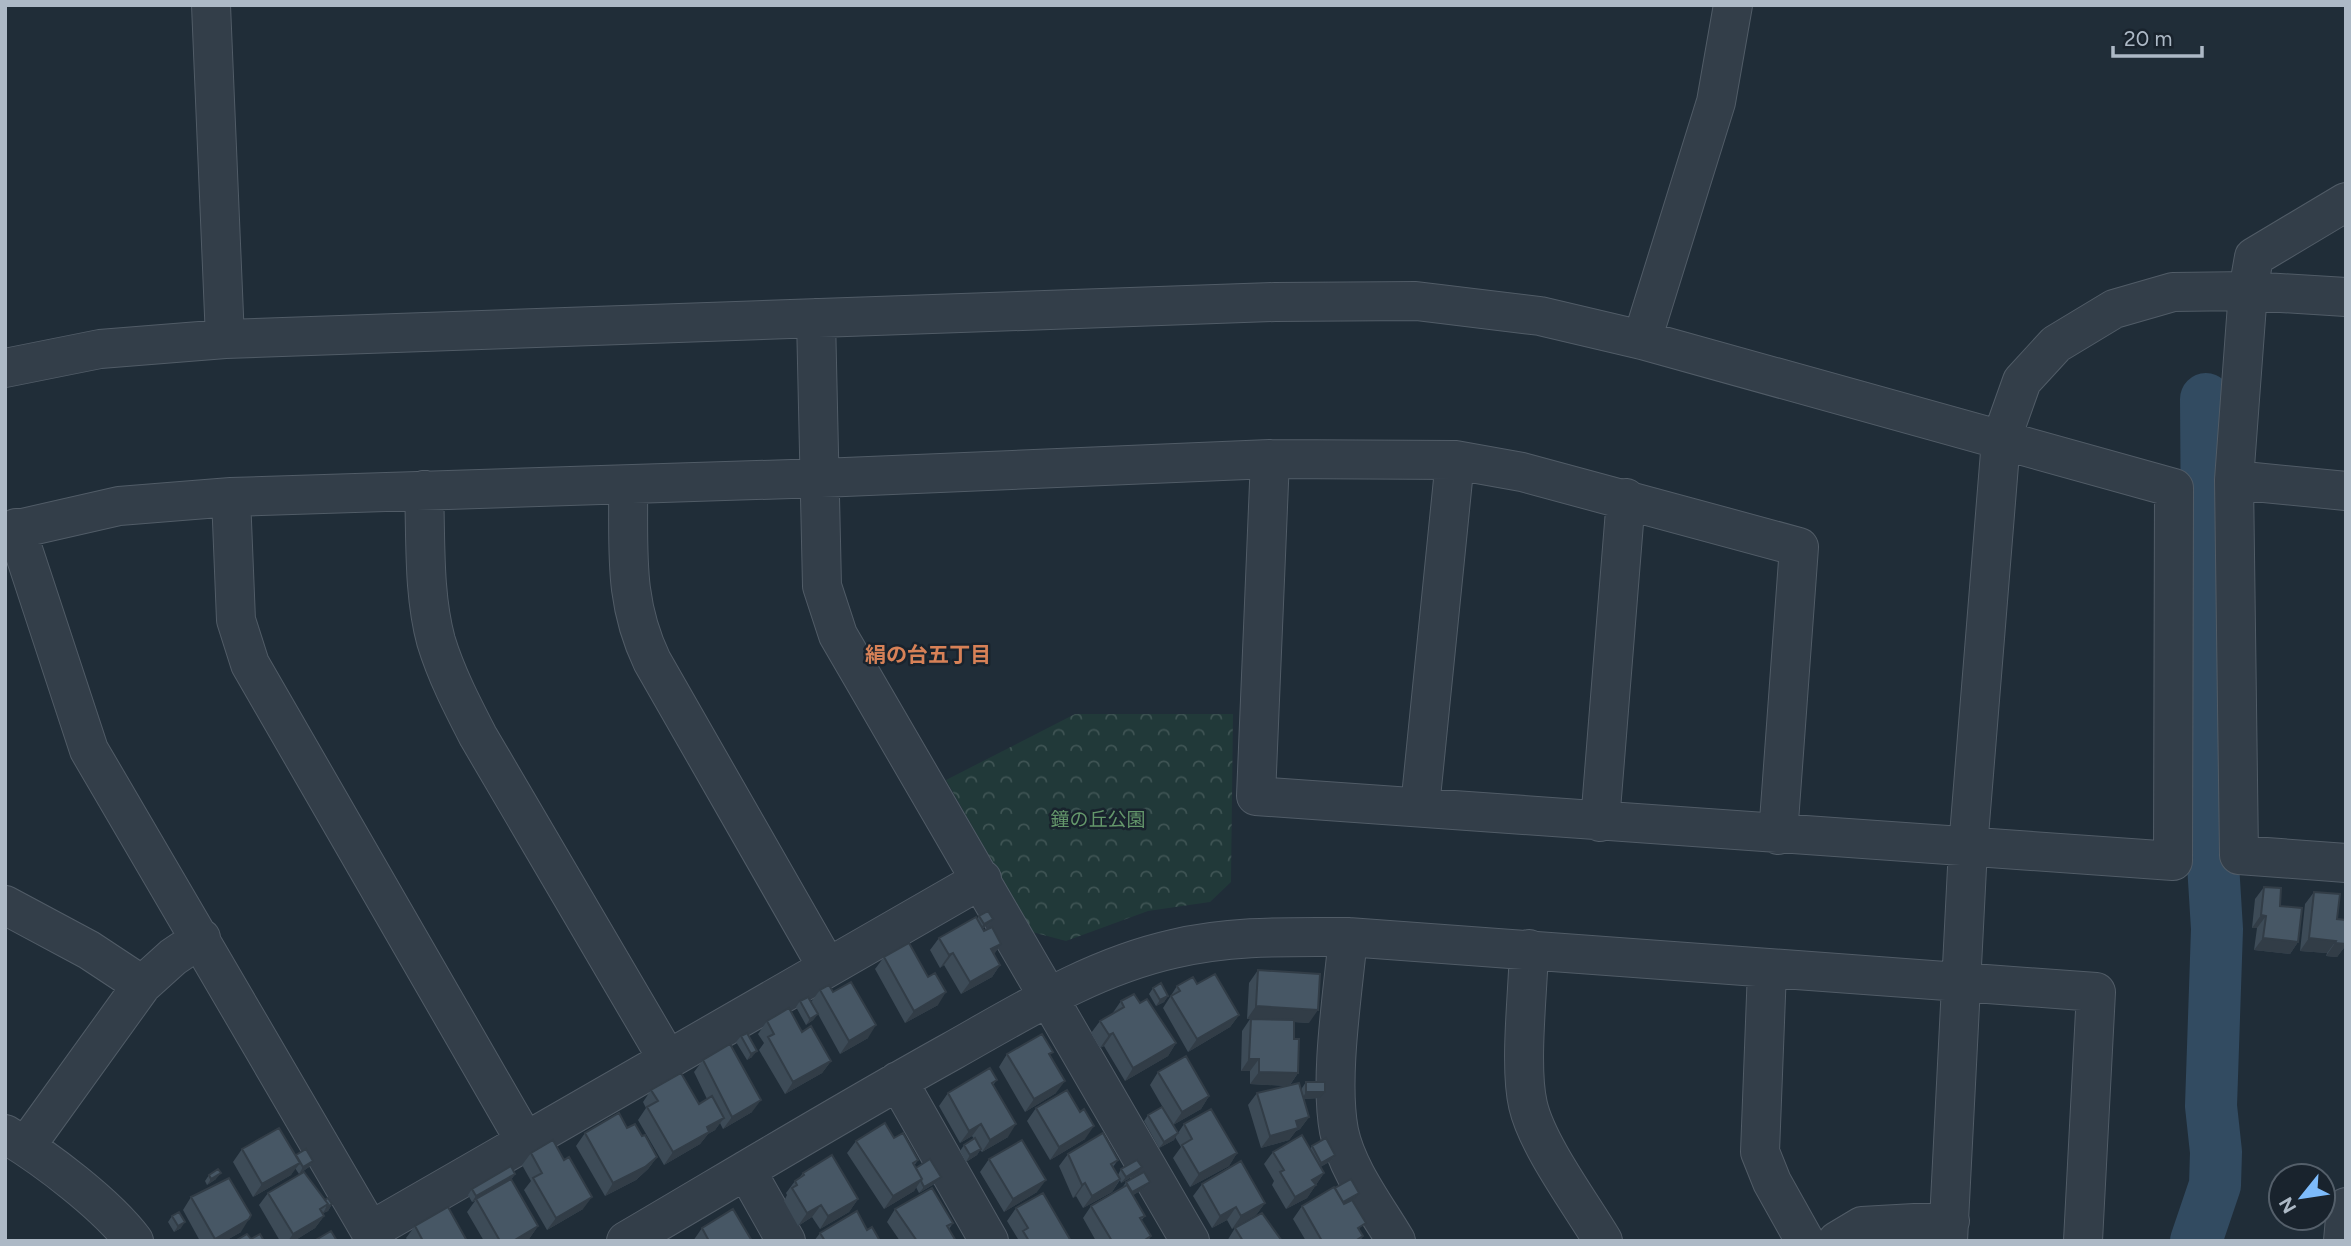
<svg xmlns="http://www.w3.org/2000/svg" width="2351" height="1246" viewBox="0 0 2351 1246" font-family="Figtree,'Noto Sans JP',sans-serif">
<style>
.park{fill:url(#park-crowns)}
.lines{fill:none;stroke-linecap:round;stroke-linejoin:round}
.river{stroke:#324b61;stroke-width:52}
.minor-casing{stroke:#515c67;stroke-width:40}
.minor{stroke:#333e49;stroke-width:38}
.wall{fill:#3d4b57}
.shaded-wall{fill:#323d47}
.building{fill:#475765;stroke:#323d47;stroke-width:2}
.labels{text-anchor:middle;stroke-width:5;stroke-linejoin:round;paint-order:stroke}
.park-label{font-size:19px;fill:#64976b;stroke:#19232d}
.neighbourhood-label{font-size:21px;font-weight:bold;fill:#d78157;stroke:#19232d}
</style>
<defs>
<pattern id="park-crowns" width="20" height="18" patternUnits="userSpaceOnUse" patternTransform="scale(1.75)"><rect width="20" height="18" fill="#213939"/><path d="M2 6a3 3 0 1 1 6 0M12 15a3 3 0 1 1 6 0" fill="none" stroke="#3f5454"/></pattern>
</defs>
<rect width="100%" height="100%" fill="#202d38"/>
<path class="park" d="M1075 714H1233L1231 882 1210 902 1148 911 1066 941 1032 932 946 780Z"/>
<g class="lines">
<path class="river" d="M2196 1241 2215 1185 2216 1152 2211 1106 2217 929 2202 685 2207 540 2206 399"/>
<defs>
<path id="minor" d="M211 5 225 339
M2346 202 2254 257 2248 291 2234 480 2239 855 2346 863
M816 318 822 586 838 635 1190 1241
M1642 340 1716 102 1733 5
M5 368 100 349 225 339 1275 302 1416 301 1540 316 1642 340 2174 488 2173 861 1256 796 1270 459
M2234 480 2346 491
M628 485C629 550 623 600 652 661L827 967
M424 490C426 539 423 593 436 641 446 674 462 705 478 736L668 1060
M231 497 236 620 250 664 525 1141
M16 528 89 750 376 1241
M5 532 119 506 231 497 821 478 1270 459 1455 460 1522 472 1799 547 1778 835
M1420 807 1455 460
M1600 822 1626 498
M5 905 89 950 142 985
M1348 937C1343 992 1329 1078 1339 1131 1347 1170 1376 1207 1396 1241
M1529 949C1528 992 1519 1066 1528 1105 1537 1145 1581 1204 1603 1241
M1767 970 1760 1152 1772 1182 1805 1241
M898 1081 989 1241
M5 1134C45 1158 106 1204 134 1241
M26 1146 142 985 173 957 201 938
M746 1170 786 1241
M370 1231 982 879
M626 1241C735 1177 842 1112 952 1051 1023 1011 1093 967 1173 949 1231 935 1289 937 1348 937L2096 992 2083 1241
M1837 1241 1862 1226 1950 1221
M1948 1241 1968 848 2001 440 2022 381 2056 344 2114 309 2173 292 2248 291 2346 297
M2343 1241 2346 1207"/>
</defs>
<use href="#minor" class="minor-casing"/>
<use href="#minor" class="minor"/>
</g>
<path class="wall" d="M2264 887 2280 906 2298 942 2290 954 2254 950 2257 928H2252L2255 899Z
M2314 892 2337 919 2346 945 2337 957 2326 956 2327 953 2300 951 2305 904Z
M979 916 993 919 988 925 982 929 984 931 1001 944 994 954 1000 965 992 977 961 994 944 965 940 968 930 950 939 938 977 919Z
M884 957 928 977 938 1005 905 1023 875 969Z
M1258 970 1309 1023 1294 1022V1039L1298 1073 1290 1085 1302 1092V1088L1306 1082 1320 1098 1304 1099 1309 1117 1300 1129 1296 1131 1289 1140 1261 1148 1248 1105 1257 1093 1287 1086 1250 1084V1071H1241L1242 1031 1250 1019H1247L1249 983Z
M1197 984 1239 1015 1230 1027 1188 1052 1163 1008 1177 986Z
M1153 988 1168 996 1164 1002 1156 1006 1149 994Z
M820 990 833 992 868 1038 840 1054 818 1014 813 1020 806 1025 796 1007 800 1001 811 1002Z
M1121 1001 1140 1003 1176 1043 1168 1056 1125 1081 1104 1046 1100 1048 1091 1033 1100 1021 1112 1014Z
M767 1021 802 1032 831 1061 822 1073 785 1094 759 1050 764 1043 758 1034Z
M747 1033 752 1057 747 1060 736 1042 741 1036Z
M1007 1054 1050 1056 1056 1093 1025 1112 999 1067Z
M703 1060 752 1112 723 1129 720 1123 715 1130 708 1134 700 1144 664 1165 638 1120 646 1108 643 1102 651 1090 699 1104 707 1099 694 1072Z
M1158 1072 1209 1096 1201 1109 1173 1125 1150 1085Z
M997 1080 993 1085 1008 1137 982 1152 980 1150 977 1155 966 1162 960 1151 964 1145 974 1139 972 1136 960 1143 939 1106 948 1093Z
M1036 1108 1085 1139 1050 1160 1027 1121Z
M1148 1115 1178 1133 1184 1124 1237 1153 1229 1166 1190 1187 1173 1158 1181 1147 1175 1137 1174 1140 1159 1148 1144 1121Z
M627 1128 642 1136 657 1157 648 1169 636 1180 605 1196 576 1146 585 1133Z
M894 1138 918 1160 914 1166 916 1168 941 1177 936 1183 919 1193 916 1187 914 1191 884 1209 847 1153 856 1141Z
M1312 1146 1335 1155 1331 1161 1320 1167 1324 1173 1307 1198 1286 1209 1272 1185 1274 1181 1264 1164 1273 1152 1310 1149Z
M242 1149 313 1161 309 1167 299 1174 295 1168 291 1175 253 1197 233 1162Z
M531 1153 583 1209 547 1230 524 1190 531 1181 522 1165Z
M1068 1154 1118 1160 1113 1167 1118 1175 1121 1169 1137 1174 1121 1183 1120 1180 1112 1192 1083 1208 1076 1196 1073 1198 1059 1166Z
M989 1159 1037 1192 1004 1212 980 1172Z
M803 1173 858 1199 849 1212 820 1229 812 1217 798 1226 784 1201 787 1195 786 1193 795 1181 798 1179Z
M515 1174 511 1180 538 1226 529 1239 525 1241H484L467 1212 475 1201 472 1202 468 1195 472 1189Z
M209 1175 216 1179 207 1185 205 1181Z
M1126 1182H1150L1145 1188 1133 1195 1145 1216 1141 1221 1151 1236 1148 1241H1096L1083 1218 1091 1206 1122 1188Z
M1202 1184 1265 1203 1256 1215 1232 1229 1227 1220 1212 1228 1193 1196Z
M1335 1188 1359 1193 1353 1200 1360 1231 1363 1236 1360 1241H1306L1293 1219 1302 1206Z
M268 1193 325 1200 332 1204 328 1211 323 1213 324 1216 315 1228 294 1241H280L259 1205Z
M191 1197 241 1232 225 1241H200L183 1210Z
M1016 1208 1071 1241H1016L1018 1239 1007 1221Z
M895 1209 953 1223 949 1229 956 1241H900L887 1222Z
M172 1216 181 1228 174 1232 168 1222Z
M415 1226 467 1241H408L406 1238Z
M702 1228 752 1241H693Z
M1235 1228 1282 1241H1227Z
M867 1230 880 1241H814L820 1233Z"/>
<path class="shaded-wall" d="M2261 915 2266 916 2257 928H2252Z
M993 919 988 925 979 930 984 924Z
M2263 938 2298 942 2290 954 2254 950Z
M2309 938 2336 941 2327 953 2300 951Z
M2335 943 2346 945 2337 957 2326 956Z
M1001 944 993 956 991 949Z
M953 953 944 965 940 968 949 955Z
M1000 965 992 977 961 994 970 982Z
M946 992 938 1005 905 1023 914 1011Z
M1168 996 1164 1002 1156 1006 1160 1000Z
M1256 1006 1318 1010 1309 1023 1247 1019Z
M818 1014 813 1020 806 1025 810 1019Z
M1239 1015 1230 1027 1188 1052 1197 1039Z
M876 1025 868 1038 840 1054 849 1041Z
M1113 1033 1104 1046 1100 1048 1109 1035Z
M1176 1043 1168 1056 1125 1081 1133 1068Z
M757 1051 752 1057 747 1060 751 1054Z
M1249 1059H1259L1250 1071H1241Z
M831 1061 822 1073 785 1094 793 1082Z
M1259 1072 1298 1073 1289 1086 1250 1084Z
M1065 1081 1056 1093 1025 1112 1034 1099Z
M1306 1092H1325L1320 1098 1302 1099Z
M1209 1096 1201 1109 1173 1125 1182 1112Z
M761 1100 752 1112 723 1129 732 1117Z
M1309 1117 1300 1129 1296 1131 1289 1140 1261 1148 1270 1136 1296 1121Z
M724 1118 715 1130 708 1134 700 1144 664 1165 673 1152 707 1127Z
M981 1124 972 1136 960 1143 969 1131Z
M1016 1124 1008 1137 982 1152 990 1140Z
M1094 1126 1085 1139 1050 1160 1059 1147Z
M1178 1133 1174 1140 1159 1148 1164 1142Z
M981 1149 977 1155 966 1162 970 1155Z
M1237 1153 1229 1166 1190 1187 1199 1174Z
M1335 1155 1331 1161 1317 1169 1321 1163Z
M657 1157 648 1169 636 1180 605 1196 613 1183Z
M313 1161 309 1167 299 1174 303 1167Z
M300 1163 291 1175 253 1197 262 1184Z
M1142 1167 1137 1174 1121 1183 1126 1177Z
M221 1173 216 1179 207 1185 211 1179Z
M1324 1173 1307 1198 1286 1209 1295 1197 1312 1180Z
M515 1174 511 1180 472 1202 476 1196Z
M941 1177 936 1183 919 1193 924 1187Z
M922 1179 914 1191 884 1209 893 1196Z
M1120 1179 1112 1192 1083 1208 1092 1196Z
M1046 1180 1037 1192 1004 1212 1013 1199Z
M1150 1182 1145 1188 1127 1199 1132 1192Z
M1085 1183 1076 1196 1073 1198 1082 1185Z
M1359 1193 1355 1199 1338 1209 1342 1203Z
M592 1197 583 1209 547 1230 556 1218Z
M858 1199 849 1212 820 1229 828 1216Z
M1265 1203 1256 1215 1232 1229 1241 1216Z
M332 1204 328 1211 322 1214 327 1207Z
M821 1205 812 1217 798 1226 807 1213Z
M1236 1207 1227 1220 1212 1228 1220 1216Z
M324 1216 315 1228 294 1241H288L293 1234Z
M249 1219 241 1232 225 1241H214L215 1239Z
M185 1222 181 1228 174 1232 178 1226Z
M538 1226 529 1239 525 1241H513Z"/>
<path class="building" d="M2264 887 2281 888 2280 906 2302 908 2298 942 2263 938 2266 916 2261 915Z
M2314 892 2340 894 2337 919 2346 920V944L2335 943 2336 941 2309 938Z
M988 911 993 919 984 924 979 916Z
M976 917 984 931 992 927 1001 944 991 949 1000 965 970 982 953 953 949 955 939 938Z
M909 943 928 977 935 973 946 992 914 1011 884 957Z
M1258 970 1320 974 1318 1010 1256 1006Z
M1215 974 1239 1015 1197 1039 1171 996 1180 991 1177 986 1193 977 1197 984Z
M851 982 876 1025 849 1041 820 990 829 985 833 992Z
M1161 983 1168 996 1160 1000 1153 988Z
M1134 994 1140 1003 1147 999 1176 1043 1133 1068 1113 1033 1109 1035 1100 1021 1124 1007 1121 1001Z
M808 997 818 1014 810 1019 800 1001Z
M789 1008 802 1032 811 1026 831 1061 793 1082 768 1037 774 1034 767 1021Z
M1251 1019 1294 1020V1039H1299L1298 1073 1259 1072V1059H1249Z
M747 1033 757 1051 751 1054 741 1036Z
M1042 1034 1053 1052 1049 1054 1065 1081 1034 1099 1007 1054Z
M730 1044 761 1100 732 1117 703 1060Z
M1186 1056 1209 1096 1182 1112 1158 1072Z
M990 1068 997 1080 992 1083 1016 1124 990 1140 981 1124 969 1131 948 1093Z
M681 1073 699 1104 712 1096 724 1118 707 1127 709 1132 673 1152 647 1107 658 1101 651 1090Z
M1306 1082H1325V1092H1306Z
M1299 1083 1309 1117 1296 1121 1298 1128 1270 1136 1257 1093Z
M1067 1090 1080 1112 1084 1109 1094 1126 1059 1147 1036 1108Z
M1162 1107 1178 1133 1164 1142 1148 1115Z
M1211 1109 1237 1153 1199 1174 1182 1145 1192 1139 1184 1124Z
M619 1113 627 1128 635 1124 642 1136 645 1135 657 1157 645 1167 613 1183 585 1133Z
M885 1123 894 1138 903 1133 918 1160 913 1163 922 1179 893 1196 856 1141Z
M279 1128 300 1163 262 1184 242 1149Z
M1103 1133 1118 1160 1111 1164 1120 1179 1092 1196 1085 1183 1082 1185 1068 1154Z
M1302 1135 1324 1173 1312 1180 1316 1185 1295 1197 1280 1172 1284 1170 1273 1152Z
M975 1138 981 1149 970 1155 964 1145Z
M1326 1138 1335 1155 1321 1163 1312 1146Z
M553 1140 564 1160 569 1157 592 1197 556 1218 533 1178 542 1173 531 1153Z
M1022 1140 1046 1180 1013 1199 989 1159Z
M306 1149 313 1161 303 1167 296 1155Z
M832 1155 858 1199 828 1216 821 1205 807 1213 792 1188 797 1185 795 1181 804 1175 803 1173Z
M930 1159 941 1177 924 1187 921 1181 922 1179 916 1168Z
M1137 1160 1142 1167 1126 1177 1121 1169Z
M1241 1161 1265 1203 1241 1216 1236 1207 1220 1216 1202 1184Z
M511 1166 515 1174 476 1196 472 1189Z
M218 1169 221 1173 211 1179 209 1175Z
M304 1172 328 1204 320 1209 324 1216 293 1234 268 1193Z
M1144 1172 1150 1182 1132 1192 1126 1182Z
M229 1178 251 1215 249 1219 215 1239 191 1197Z
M511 1179 538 1226 513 1241H500L476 1199Z
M1351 1179 1359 1193 1343 1202 1335 1188Z
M1127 1185 1145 1216 1140 1218 1151 1236 1143 1241H1112L1091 1206Z
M1334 1187 1344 1204 1352 1200 1366 1223 1358 1228 1363 1236 1355 1241H1322L1302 1206Z
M932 1188 953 1223 947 1226 956 1241H917L895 1209Z
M1043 1193 1071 1241H1029L1023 1231 1028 1228 1016 1208Z
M328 1198 332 1204 327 1207 328 1204 325 1200Z
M448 1207 467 1241H423L415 1226Z
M733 1209 752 1241H709L702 1228Z
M857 1211 867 1230 872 1227 880 1241H825L820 1233Z
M179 1212 185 1222 178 1226 172 1216Z
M1262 1213 1282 1241H1243L1235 1228Z
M331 1231 337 1241H314Z
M247 1234 251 1239 260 1234 264 1241H235Z"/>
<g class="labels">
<g class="park-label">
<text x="1098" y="826">鐘の丘公園</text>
</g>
<g class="neighbourhood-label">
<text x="928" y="662">絹の台五丁目</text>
</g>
</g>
<rect width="2351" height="1246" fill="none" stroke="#adb9c6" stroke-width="14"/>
<g transform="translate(2302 1197) rotate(240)"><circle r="33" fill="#19232d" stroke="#545f6a" stroke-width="2"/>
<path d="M0-5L12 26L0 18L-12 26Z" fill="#7dbbfb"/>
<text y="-10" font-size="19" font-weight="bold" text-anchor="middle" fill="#adb9c6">N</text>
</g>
<path d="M2113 46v10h89v-10" fill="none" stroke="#adb9c6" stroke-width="3.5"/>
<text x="2124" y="46" font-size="21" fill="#adb9c6" stroke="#19232d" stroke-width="5" paint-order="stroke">20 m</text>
</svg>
